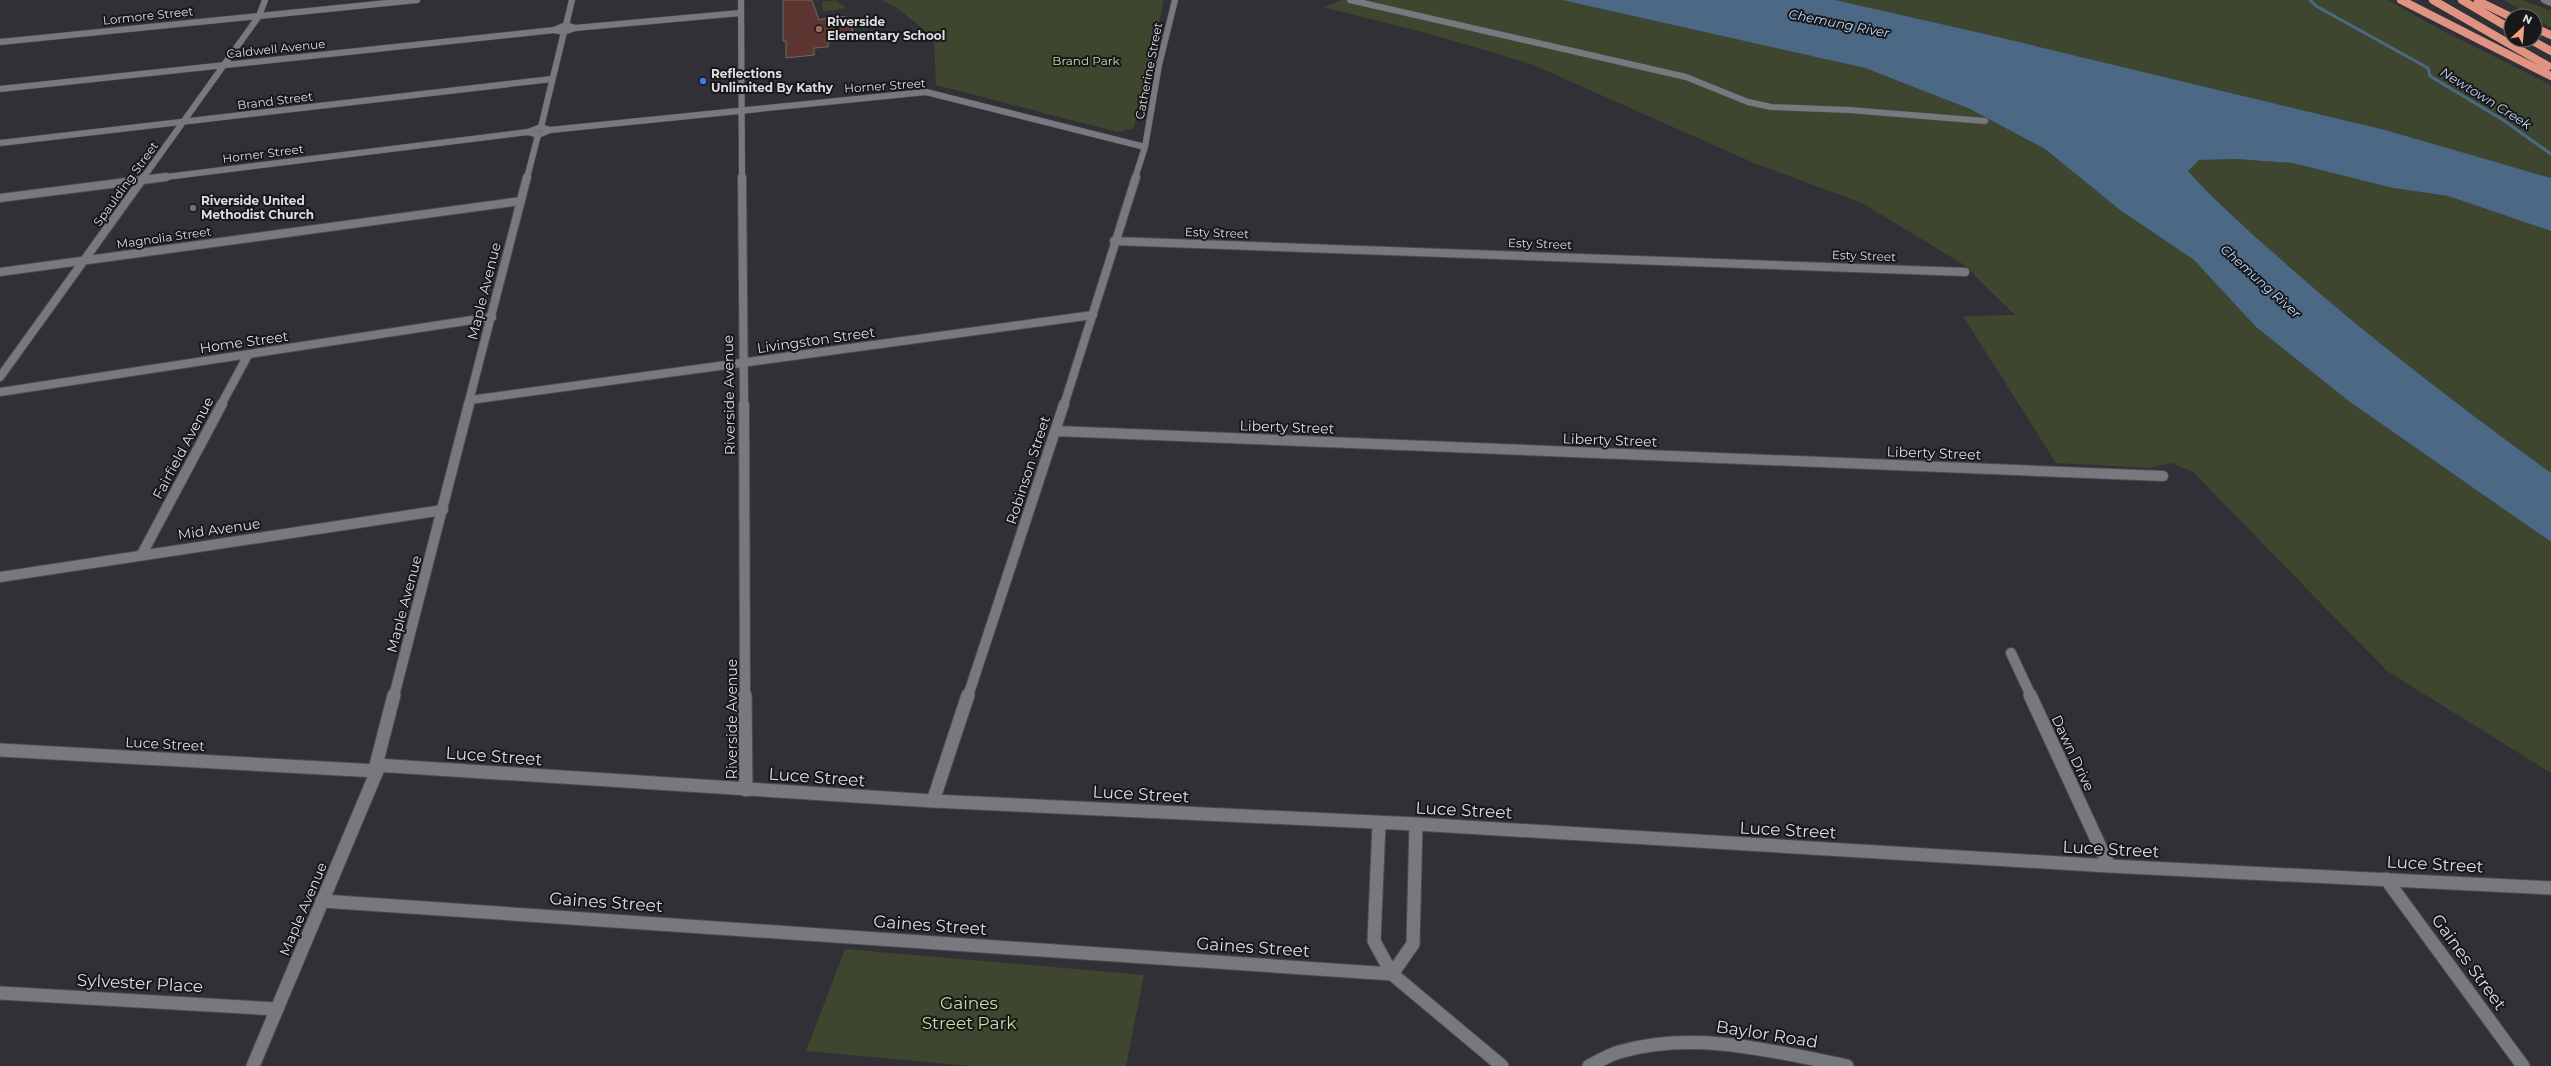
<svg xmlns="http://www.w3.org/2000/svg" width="2551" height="1066" viewBox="0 0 2551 1066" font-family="Montserrat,sans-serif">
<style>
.green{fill:#3e462f}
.water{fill:#4b6885}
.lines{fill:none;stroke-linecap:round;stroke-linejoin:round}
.stream{stroke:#4b6885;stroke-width:3}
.building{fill:#5d3631;stroke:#6f6766}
.minor-far3-casing{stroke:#4b4b50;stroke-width:7}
.minor-far2-casing{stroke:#4b4b50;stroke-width:10}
.minor-far1-casing{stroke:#4b4b50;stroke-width:12}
.minor-casing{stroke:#4b4b50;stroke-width:15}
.tertiary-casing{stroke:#4b4b50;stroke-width:7}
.secondary-far3-casing{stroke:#4b4b50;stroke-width:7}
.secondary-far2-casing{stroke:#4b4b50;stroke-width:10}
.secondary-far1-casing{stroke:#4b4b50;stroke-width:12}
.secondary-casing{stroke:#4b4b50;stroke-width:15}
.motorway-casing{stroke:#4b4b50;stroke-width:8}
.minor-far3{stroke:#78787f;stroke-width:6}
.minor-far2{stroke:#78787f;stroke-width:8}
.minor-far1{stroke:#78787f;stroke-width:10}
.minor{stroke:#78787f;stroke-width:13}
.tertiary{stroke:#78787f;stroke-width:6}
.secondary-far3{stroke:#78787f;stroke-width:6}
.secondary-far2{stroke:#78787f;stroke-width:8}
.secondary-far1{stroke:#78787f;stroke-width:10}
.secondary{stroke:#78787f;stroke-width:13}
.motorway{stroke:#e19381;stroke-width:8}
.education-dot{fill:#8d6e63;stroke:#18181b;stroke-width:1.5}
.shop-dot{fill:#3f7fe0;stroke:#18181b;stroke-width:1.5}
.worship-dot{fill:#6b7280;stroke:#18181b;stroke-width:1.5}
.labels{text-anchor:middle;stroke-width:4;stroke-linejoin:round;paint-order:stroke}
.far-street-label{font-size:12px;fill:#dedee2;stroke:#18181b}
.far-poi-label{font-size:12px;font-weight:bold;fill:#dedee2;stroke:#18181b;text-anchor:start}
.far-park-label{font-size:12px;fill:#c8de9e;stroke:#18181b}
.far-water-label{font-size:13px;font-style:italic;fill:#bfdcfa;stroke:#18181b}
.street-label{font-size:14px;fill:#dedee2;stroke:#18181b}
.near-street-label{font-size:17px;fill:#dedee2;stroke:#18181b}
.near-park-label{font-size:17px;fill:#c8de9e;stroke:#18181b}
</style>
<rect width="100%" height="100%" fill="#303036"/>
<path class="green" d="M835 0 846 8 823 12 822 2Z
M882 0H1164L1134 128 1118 132 936 85 934 38 897 8Z
M1341 0H1562L1865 68 1970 109 2045 149 2120 210 2194 260 2256 327 2350 402 2551 542V773L2387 671 2193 472 2171 463 2150 468 2056 463 1963 316 2015 315 1964 265 1862 203 1754 163 1531 64 1430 34 1323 7Z
M1835 0H2388L2443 31 2551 85V178L2356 123 1994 36Z
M2504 0H2523L2551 11V28L2535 18V16H2531Z
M2236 159 2293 163 2393 188 2448 196 2551 231V473C2425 380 2297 285 2188 171L2199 160Z
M845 949 1144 975 1126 1066H971L806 1051Z"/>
<path class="water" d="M1562 0H1835L1994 36 2385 130 2551 178V231L2448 196 2393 188 2293 163 2236 159 2199 160 2188 171C2218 204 2251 233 2285 263 2369 338 2460 406 2551 473V542L2350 402 2256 327 2194 260 2120 210 2045 149 1970 109 1865 68Z"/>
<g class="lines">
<path class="stream" d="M2310 0 2316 6 2428 68 2430 76 2503 120 2551 154"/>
</g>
<path class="building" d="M783 0H812L819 20 834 16 846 17 850 19 853 32 839 33V41L828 42V47L814 48V55L786 58V41H783Z"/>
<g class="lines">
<defs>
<path id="minor-far3" d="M741 0 742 178
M1350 0 1686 77 1748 102 1771 107 1849 110 1985 121
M575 28 740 13
M0 42 417 0
M0 89 554 30
M550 130 926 92 1145 147
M0 143 552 79
M143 178 259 16 265 0
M158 178 528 132
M1135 178 1145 147 1159 65 1175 0"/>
<path id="minor-far2" d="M742 177 744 405
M0 198 166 177
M1114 241 1965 272
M0 272 521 201
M0 377 144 177
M0 392 492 317
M470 400 1093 315
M221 405 248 355
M1064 405 1136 177"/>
<path id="minor-far1" d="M744 404 745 696
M1056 431 2163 476
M142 554 222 404
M0 577 443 510
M2011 653 2031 696
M968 696 1064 404"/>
<path id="minor" d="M745 695 746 790
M2030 695 2109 866
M0 750 377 771
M376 765 933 801 1416 824 2109 866 2551 888
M933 801 968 695
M1379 823 1374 941 1392 974 1413 944 1416 824
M2386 879 2523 1066
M322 901 1392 974 1502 1066
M0 993 277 1009
M1589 1066C1599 1061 1609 1055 1619 1052 1694 1030 1773 1051 1847 1066"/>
<path id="tertiary" d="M2544 0 2551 3"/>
<path id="secondary-far3" d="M566 25 575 28 564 32 554 30Z
M566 25 572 0
M541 127 564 32
M541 127 550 130 538 135 528 132Z
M527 178 538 135"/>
<path id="secondary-far2" d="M468 405 527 177"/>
<path id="secondary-far1" d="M394 696 469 404"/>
<path id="secondary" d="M253 1066 377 771 376 765 394 695"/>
<path id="motorway" d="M2401 0 2551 76
M2433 0 2548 66
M2462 0 2511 29
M2478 1 2511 17
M2535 28 2551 35
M2531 40 2551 51"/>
</defs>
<use href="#minor-far3" class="minor-far3-casing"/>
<use href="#minor-far2" class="minor-far2-casing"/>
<use href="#minor-far1" class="minor-far1-casing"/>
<use href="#minor" class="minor-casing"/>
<use href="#tertiary" class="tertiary-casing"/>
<use href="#secondary-far3" class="secondary-far3-casing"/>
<use href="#secondary-far2" class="secondary-far2-casing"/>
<use href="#secondary-far1" class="secondary-far1-casing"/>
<use href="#secondary" class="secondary-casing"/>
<use href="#motorway" class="motorway-casing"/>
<use href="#minor-far3" class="minor-far3"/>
<use href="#minor-far2" class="minor-far2"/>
<use href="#minor-far1" class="minor-far1"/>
<use href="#minor" class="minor"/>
<use href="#tertiary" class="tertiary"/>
<use href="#secondary-far3" class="secondary-far3"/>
<use href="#secondary-far2" class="secondary-far2"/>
<use href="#secondary-far1" class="secondary-far1"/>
<use href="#secondary" class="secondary"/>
<use href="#motorway" class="motorway"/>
</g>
<circle class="education-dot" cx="819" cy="29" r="4"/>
<circle class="shop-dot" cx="703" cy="81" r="4"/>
<circle class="worship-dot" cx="193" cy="208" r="4"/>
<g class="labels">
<g class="far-street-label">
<text transform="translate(148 16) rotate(-6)" y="4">Lormore Street</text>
<text transform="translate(276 49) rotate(-6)" y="4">Caldwell Avenue</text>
<text transform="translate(1149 71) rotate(-79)" y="4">Catherine Street</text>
<text transform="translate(885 86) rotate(-4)" y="4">Horner Street</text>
<text transform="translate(275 101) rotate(-7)" y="4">Brand Street</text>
<text transform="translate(263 154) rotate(-7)" y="4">Horner Street</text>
<text transform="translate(126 184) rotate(-54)" y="4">Spaulding Street</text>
<text transform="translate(1217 233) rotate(2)" y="4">Esty Street</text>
<text transform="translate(164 238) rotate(-8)" y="4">Magnolia Street</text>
<text transform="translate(1540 244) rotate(2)" y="4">Esty Street</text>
<text transform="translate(1864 256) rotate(2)" y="4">Esty Street</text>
</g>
<g class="far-poi-label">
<text x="827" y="26">Riverside<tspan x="827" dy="14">Elementary School</tspan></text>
<text x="711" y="78">Reflections<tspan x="711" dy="14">Unlimited By Kathy</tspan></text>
<text x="201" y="205">Riverside United<tspan x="201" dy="14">Methodist Church</tspan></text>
</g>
<g class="far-park-label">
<text x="1086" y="65">Brand Park</text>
</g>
<g class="far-water-label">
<text transform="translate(1839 23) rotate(11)" y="5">Chemung River</text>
<text transform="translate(2486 98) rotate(32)" y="5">Newtown Creek</text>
<text transform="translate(2261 281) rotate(42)" y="5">Chemung River</text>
</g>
<g class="street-label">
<text transform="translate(484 291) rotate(-76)" y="5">Maple Avenue</text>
<text transform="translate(816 340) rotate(-8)" y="5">Livingston Street</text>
<text transform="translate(244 342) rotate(-8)" y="5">Home Street</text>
<text transform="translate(729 395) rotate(-91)" y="5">Riverside Avenue</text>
<text transform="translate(1287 427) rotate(2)" y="5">Liberty Street</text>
<text transform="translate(1610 440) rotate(2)" y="5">Liberty Street</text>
<text transform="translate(183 448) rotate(-62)" y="5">Fairfield Avenue</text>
<text transform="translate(1934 453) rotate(2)" y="5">Liberty Street</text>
<text transform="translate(1028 470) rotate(-72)" y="5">Robinson Street</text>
<text transform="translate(219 529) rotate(-8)" y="5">Mid Avenue</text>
<text transform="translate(404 604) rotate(-75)" y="5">Maple Avenue</text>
<text transform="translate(732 719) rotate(-90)" y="5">Riverside Avenue</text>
<text transform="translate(165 744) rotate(3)" y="5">Luce Street</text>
<text transform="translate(2073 753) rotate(65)" y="5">Dawn Drive</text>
<text transform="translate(303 909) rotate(-67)" y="5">Maple Avenue</text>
</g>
<g class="near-street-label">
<text transform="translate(494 756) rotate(4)" y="6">Luce Street</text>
<text transform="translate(817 777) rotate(4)" y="6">Luce Street</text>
<text transform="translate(1141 794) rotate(3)" y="6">Luce Street</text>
<text transform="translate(1464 810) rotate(3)" y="6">Luce Street</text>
<text transform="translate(1788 830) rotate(3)" y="6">Luce Street</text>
<text transform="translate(2111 849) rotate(3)" y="6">Luce Street</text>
<text transform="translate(2435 864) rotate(3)" y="6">Luce Street</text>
<text transform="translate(606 902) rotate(4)" y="6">Gaines Street</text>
<text transform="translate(930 925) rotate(4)" y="6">Gaines Street</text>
<text transform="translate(1253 947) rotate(4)" y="6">Gaines Street</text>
<text transform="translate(2469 962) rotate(54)" y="6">Gaines Street</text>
<text transform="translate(140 983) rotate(3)" y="6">Sylvester Place</text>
<text transform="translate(1767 1034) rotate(9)" y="6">Baylor Road</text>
</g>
<g class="near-park-label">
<text x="969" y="1009">Gaines<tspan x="969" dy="20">Street Park</tspan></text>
</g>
</g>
<g transform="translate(2523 28) rotate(26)"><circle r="19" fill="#18181b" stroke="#67676b"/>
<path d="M0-3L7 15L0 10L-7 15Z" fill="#f1a17d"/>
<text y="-6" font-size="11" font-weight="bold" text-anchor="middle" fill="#dedee2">N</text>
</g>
</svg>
